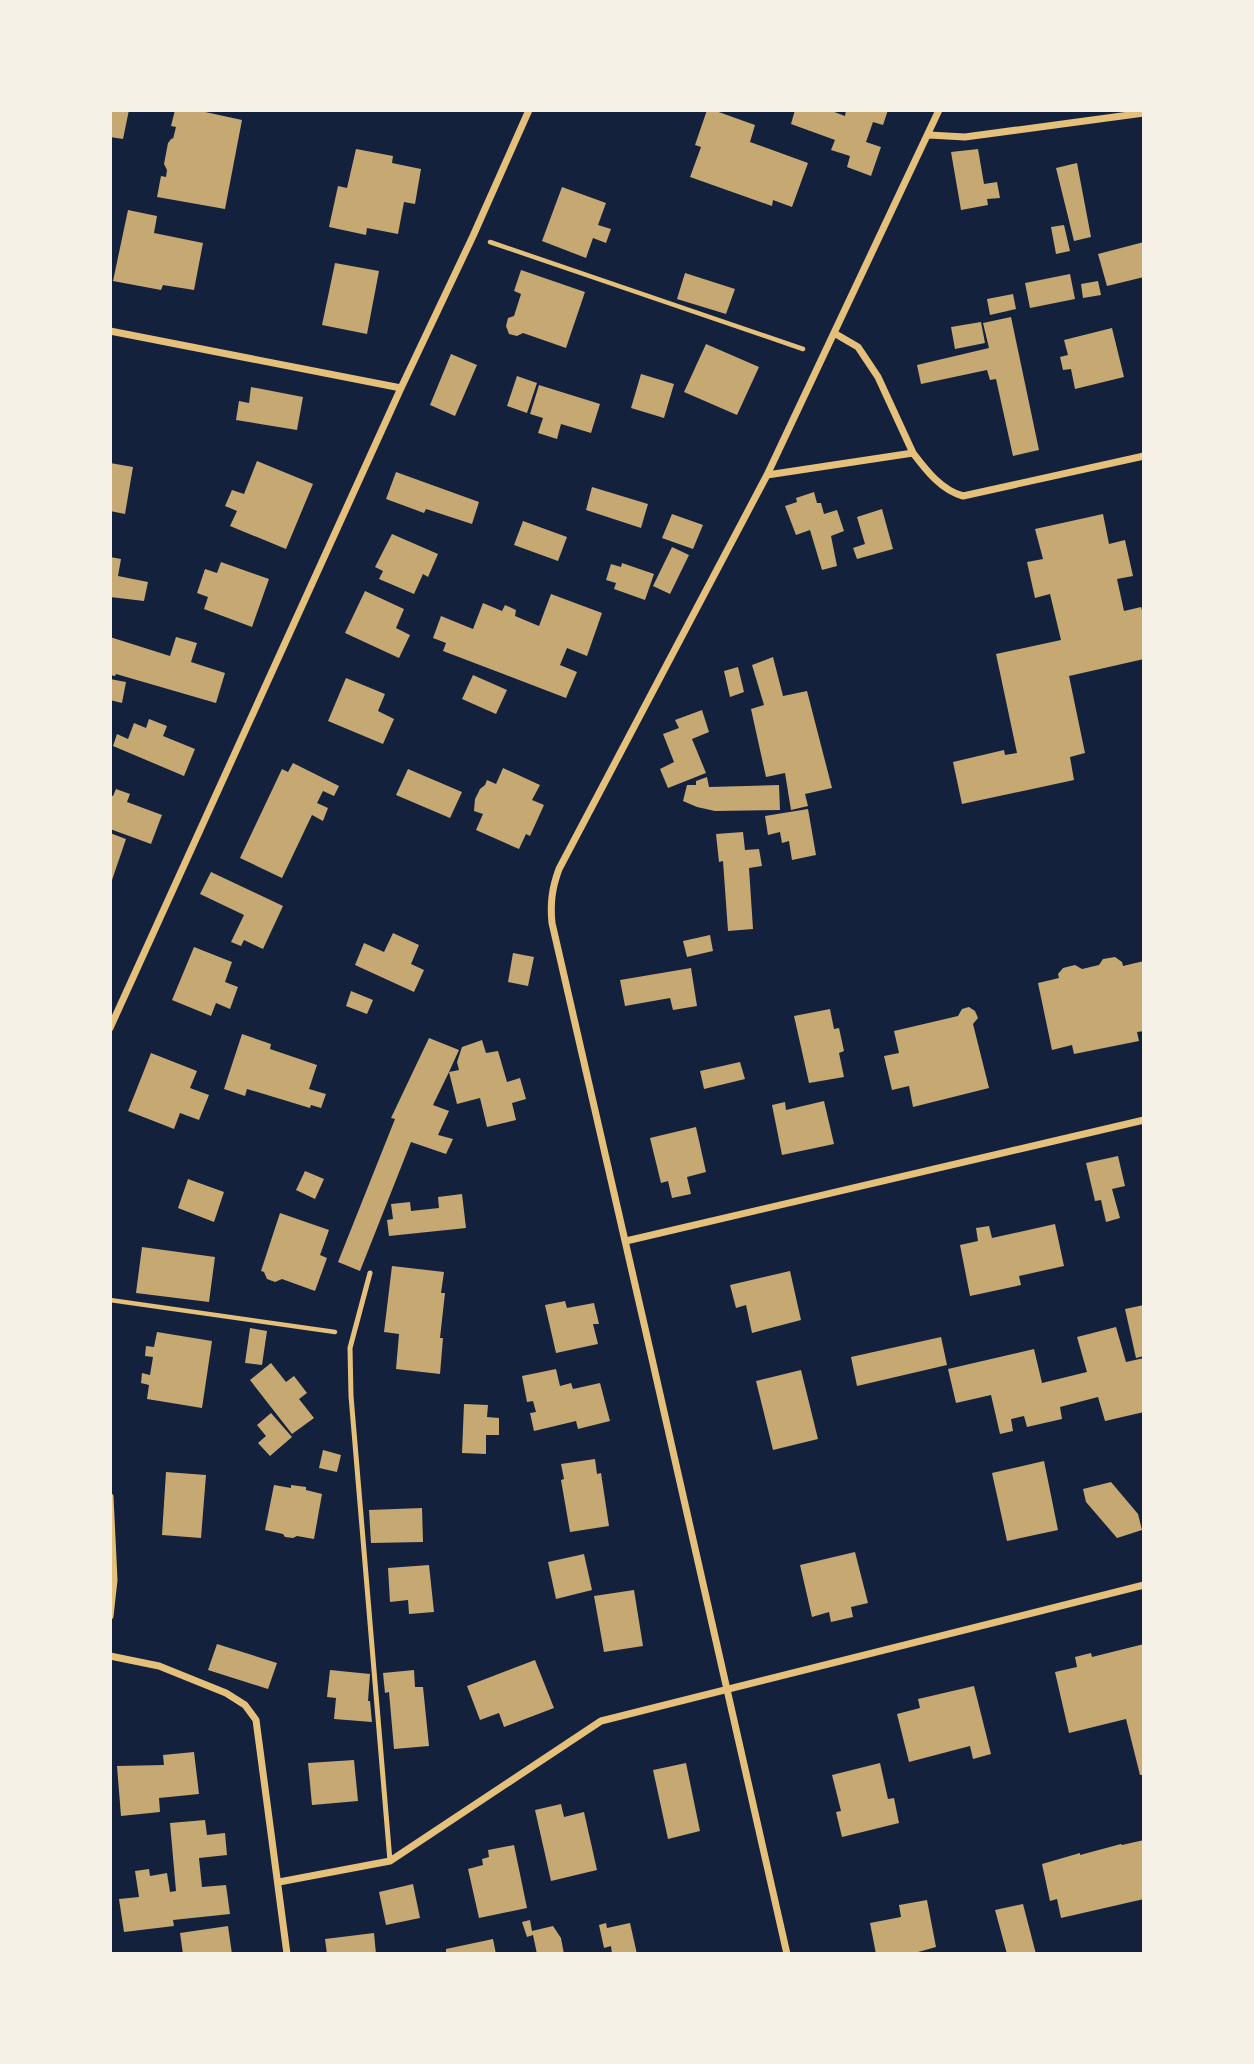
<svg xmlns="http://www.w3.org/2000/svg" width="1254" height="2064" viewBox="0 0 1254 2064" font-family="'Public Sans',sans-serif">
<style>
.building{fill:#c6a872}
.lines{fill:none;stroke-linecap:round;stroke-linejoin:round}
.path{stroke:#e5c07b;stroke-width:4.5}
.service{stroke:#e5c07b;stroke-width:5}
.minor{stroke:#e5c07b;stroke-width:7}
</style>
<rect width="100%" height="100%" fill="#14213d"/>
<path class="building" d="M110 110H129L123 139 110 137Z
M175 110H196L242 120 225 209 157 197 161 176 166 177 167 170 164 164 168 143 172 138 173 139 176 127 171 126Z
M707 110H713L755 125 750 142 808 163 792 207 773 200 772 206 690 177 701 147 695 145Z
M795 110H829L845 116 846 110H888L883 125 873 122 866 142 881 147 871 176 847 167 850 156 831 150 835 140 791 124Z
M356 149 393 156 392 163 421 169 415 204 404 202 398 234 367 228 366 235 329 227 338 186 347 188Z
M978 149 984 184 997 182 1000 198 987 199 988 205 961 210 951 152Z
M1077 163 1091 237 1074 241 1056 168Z
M562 187 606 203 598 225 611 229 606 243 593 238 586 258 542 241Z
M128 210 157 216 154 233 203 243 194 290 163 285 161 290 113 281Z
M1064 225 1070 251 1056 254 1051 227Z
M1144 242V277L1107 286 1098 254Z
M335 263 379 271 367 334 322 325Z
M521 270 585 292 566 348 523 333 517 336 509 334 506 326 508 318 514 316 521 294 514 291Z
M685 273 735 289 726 314 677 299Z
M1070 274 1075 299 1030 308 1025 283Z
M1098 281 1101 295 1083 298 1081 284Z
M1013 294 1016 309 990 315 987 299Z
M1011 317 1039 450 1013 456 996 379 990 380 987 370 921 384 917 365 989 348 983 323Z
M981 322 985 343 955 349 951 327Z
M1112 328 1124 377 1075 389 1071 369 1063 370 1060 357 1068 355 1064 340Z
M706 344 759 367 737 415 684 392Z
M451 354 477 365 455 416 430 405Z
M641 374 674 384 664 418 631 408Z
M517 376 537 383 527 413 507 406Z
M539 385 600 404 591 433 561 424 557 439 538 433 543 418 530 414Z
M251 387 303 397 297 430 236 420 239 401 249 403Z
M257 461 313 484 286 549 230 526 237 511 225 506 232 490 244 494Z
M110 463 133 467 125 514 110 511Z
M396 472 479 502 472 524 426 509 424 513 386 499Z
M592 487 648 504 641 528 586 510Z
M814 492 817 503H821L824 514 837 510 844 531 831 536 837 566 822 570 810 530 796 535 785 506 797 502 796 498Z
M882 509 893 549 857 559 853 548 865 544 857 517Z
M672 514 703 525 693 549 662 538Z
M1103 514 1109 544 1125 540 1133 576 1117 579 1124 611 1141 607 1144 616V659L1069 676 1085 753 1070 757 1074 780 962 804 953 762 1004 750 1005 755 1017 753 996 654 1061 640 1050 594 1035 598 1027 562 1043 559 1035 529Z
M523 521 567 537 558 561 514 545Z
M392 534 438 554 428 577 423 574 414 594 379 579 383 571 375 567Z
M672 547 689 555 670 594 653 586Z
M110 557 121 559 118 576 148 582 144 601 110 597Z
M221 562 269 579 252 627 204 609 208 597 197 593 205 569 217 573Z
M622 563 654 574 645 600 614 589 616 583 606 580 611 564 621 567Z
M365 591 404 609 396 628 410 635 399 658 345 633Z
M551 594 602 613 587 656 567 648 560 665 577 672 566 698 443 651 446 643 433 638 441 616 473 629 483 603 502 611 505 605 516 610 515 616 539 626Z
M110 637 170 656 176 637 197 643 191 662 225 673 216 703 116 674 115 676 110 675Z
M773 657 783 696 807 691 832 788 805 794 808 806 791 810 785 773 766 777 751 709 764 705 752 665Z
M738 667 744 692 730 697 724 671Z
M473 675 507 690 496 714 462 699Z
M346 678 385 694 378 711 394 719 383 744 328 721Z
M110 679 126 682 122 703 110 700Z
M702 710 709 732 692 739 706 773 668 788 660 769 674 762 663 734 679 728 675 720Z
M149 719 167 726 163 736 195 749 184 776 113 746 117 734 128 739 134 723 146 728Z
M293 763 339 786 334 796 323 791 317 803 328 808 323 821 312 815 282 878 240 858 282 769 288 772Z
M503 768 540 785 532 800 544 805 530 836 526 834 519 849 476 830 483 814 474 811 475 799 480 789 485 785 487 780 496 784Z
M408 769 462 792 450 818 396 795Z
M707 777 709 787 779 785 780 810 715 811 697 807 683 801 687 785H696V781Z
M116 789 130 794 127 802 162 815 151 844 110 829V795L113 796Z
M808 809 816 855 792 860 789 841 782 843 780 832 768 835 765 816Z
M743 832 745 850 759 849 762 866 749 868 753 929 728 931 723 861 719 862 716 834Z
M110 833 126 839 111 883H110Z
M211 872 283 906 263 949 244 940 241 946 231 942 244 915 200 894Z
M393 933 419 945 411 964 424 970 414 992 355 965 364 943 384 952Z
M710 935 713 951 687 957 683 941Z
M194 947 232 962 225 982 238 987 230 1009 216 1003 211 1016 172 1000Z
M513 953 534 957 528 986 508 982Z
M1115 957 1122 962 1123 966 1144 961V1031L1137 1032 1139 1041 1074 1054 1072 1045 1052 1050 1038 983 1059 978 1058 974 1063 968 1075 965 1082 969 1099 965 1103 959Z
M691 968 697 1006 673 1010 670 998 625 1006 620 980Z
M351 991 373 1000 367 1014 346 1006Z
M969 1007 975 1011 978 1018 973 1024 989 1088 913 1107 909 1086 892 1090 884 1056 899 1053 894 1031 958 1016 962 1009Z
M830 1009 834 1029 839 1028 844 1051 839 1053 844 1077 809 1083 794 1016Z
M242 1034 271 1044 270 1049 317 1065 309 1089 326 1094 321 1108 311 1105 310 1108 247 1089 245 1096 224 1089Z
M429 1038 459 1050 449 1072 459 1070 457 1062 462 1047 482 1040 486 1053 498 1051 507 1082 520 1078 526 1099 512 1103 516 1120 487 1127 480 1098 457 1104 449 1072 433 1105 449 1111 438 1135 453 1139 446 1154 411 1142 360 1271 338 1262 395 1119 391 1118Z
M151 1053 197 1071 190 1088 209 1095 199 1120 180 1113 174 1129 128 1111Z
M740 1062 745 1079 704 1089 700 1071Z
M824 1101 834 1144 782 1155 772 1105 785 1102 786 1110Z
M696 1127 706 1172 687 1177 691 1194 672 1198 668 1181 661 1183 650 1138Z
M1118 1156 1125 1186 1112 1189 1120 1218 1106 1222 1101 1200 1095 1201 1086 1163Z
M305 1171 324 1179 315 1199 296 1190Z
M188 1179 224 1192 214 1222 178 1208Z
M462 1194 466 1228 389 1236 387 1220 393 1219 391 1204 410 1202 411 1211 439 1208 438 1197Z
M280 1213 329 1230 320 1255 327 1258 315 1291 282 1279 275 1282 267 1279 264 1272 261 1271Z
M1055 1224 1064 1266 1019 1276 1021 1285 970 1296 960 1245 978 1241 976 1228 989 1226 992 1238Z
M142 1247 215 1257 209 1302 136 1293Z
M392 1266 444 1272 441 1293H445L440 1338H443L440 1374 396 1369 399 1334 384 1332Z
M790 1271 801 1320 752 1333 746 1305 736 1308 730 1285Z
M565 1301 567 1308 594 1303 599 1324H593L598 1344 556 1353 545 1305Z
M1144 1305V1356L1136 1358 1125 1309Z
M1116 1327 1126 1362 1144 1358V1412L1105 1421 1098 1397 1060 1407 1062 1419 1027 1427 1024 1416 1011 1419 1013 1431 1000 1434 991 1395 956 1403 948 1369 1034 1349 1042 1383 1087 1372 1077 1337Z
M250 1328 267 1331 262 1365 245 1363Z
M157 1332 212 1341 202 1408 147 1399 149 1385 141 1383 142 1373 150 1375 153 1357 145 1356 146 1346 154 1347Z
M941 1337 947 1365 857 1386 851 1357Z
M271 1363 286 1382 294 1376 307 1393 299 1399 314 1418 292 1434 250 1380Z
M556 1369 560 1386 571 1383 573 1389 600 1383 610 1421 578 1429 576 1421 534 1431 530 1413 536 1412 533 1401 527 1402 522 1376Z
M801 1370 818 1439 773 1450 756 1381Z
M464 1404 488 1405 487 1417 499 1418V1435H486V1454L462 1453Z
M271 1413 292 1437 270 1456 258 1443 266 1436 257 1425Z
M323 1450 341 1455 337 1472 319 1468Z
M595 1459 597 1474 601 1473 609 1526 570 1532 561 1480 564 1479 561 1464Z
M1044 1461 1058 1530 1007 1541 992 1473Z
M166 1472 206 1475 201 1538 162 1535Z
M1111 1482 1138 1514 1142 1530 1117 1538 1086 1502 1083 1489Z
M274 1485 291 1488V1485L306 1487V1490L322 1494 314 1539 297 1536 293 1538 285 1537 283 1534 265 1530Z
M422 1508 423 1542 371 1543 369 1510Z
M855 1552 868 1603 851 1607 853 1617 831 1622 829 1612 812 1617 800 1565Z
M584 1554 592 1590 556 1599 548 1562Z
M429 1565 434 1612 409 1614 408 1600 390 1602 388 1568Z
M634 1590 643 1646 604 1652 594 1596Z
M217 1644 277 1663 268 1689 208 1670Z
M1144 1644V1775H1140L1126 1719 1069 1733 1055 1672 1077 1667 1075 1657 1091 1653 1092 1657Z
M535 1660 554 1708 504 1727 499 1713 480 1720 467 1686Z
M330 1670 370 1674 368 1701H370L372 1722 334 1719 336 1698 327 1697Z
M414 1670 415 1687H423L429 1746 394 1749 389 1692 385 1693 383 1673Z
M974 1686 991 1754 973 1759 970 1746 909 1762 897 1714 920 1708 918 1699Z
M194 1752 199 1794 159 1798 160 1812 121 1816 117 1766 164 1765 163 1755Z
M354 1760 358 1801 312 1805 308 1763Z
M686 1763 700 1831 668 1839 653 1770Z
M880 1763 888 1799 894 1798 899 1823 842 1837 836 1812 841 1811 832 1775Z
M561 1804 564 1817 584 1812 597 1870 551 1881 535 1810Z
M205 1820 207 1835 225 1833 227 1855 199 1858 202 1887 226 1885 230 1914 173 1920 174 1926 124 1932 119 1899 139 1897 135 1871 149 1869 150 1876 167 1873 170 1892 176 1891 170 1823Z
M1144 1840V1899L1061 1918 1057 1899 1050 1901 1042 1864 1080 1853V1855L1121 1844 1122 1845Z
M514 1845 527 1908 479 1918 468 1869 483 1865 482 1859 489 1857 488 1850Z
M413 1884 420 1918 386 1925 379 1892Z
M927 1900 936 1947 911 1954H876L870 1923 901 1917 899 1905Z
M1023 1904 1036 1954H1007L995 1910Z
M530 1920 532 1931 553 1926 561 1938 564 1954H537L533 1935 527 1937 522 1922Z
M606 1923 607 1928 630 1923 637 1954H612L611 1946 604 1948 599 1925Z
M228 1926 232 1954H183L180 1933Z
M374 1933 376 1954H327L325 1939Z
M493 1939 496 1954H446V1949Z"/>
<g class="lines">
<path class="path" d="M490 242 803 349
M110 1300 335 1332"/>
<path class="service" d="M370 1273 350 1348 351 1396 390 1861"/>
<path class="minor" d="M929 135 965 137 1144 113
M110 331 401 388
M834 333 858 347 878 377 913 453
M767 475 913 453C926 470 941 490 963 496L1144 456
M110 1028 401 388 473 236 529 110
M626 1241 1144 1120
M110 1497 114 1580 110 1616
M110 1656 159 1666 226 1693 245 1705 256 1720 287 1954
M279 1882 390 1861 601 1721 1144 1585
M787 1954C707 1611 633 1266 552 923 550 903 552 888 559 869L767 475 939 110"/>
</g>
<rect width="1254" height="2064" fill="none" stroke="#f6f1e7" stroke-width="224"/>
</svg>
